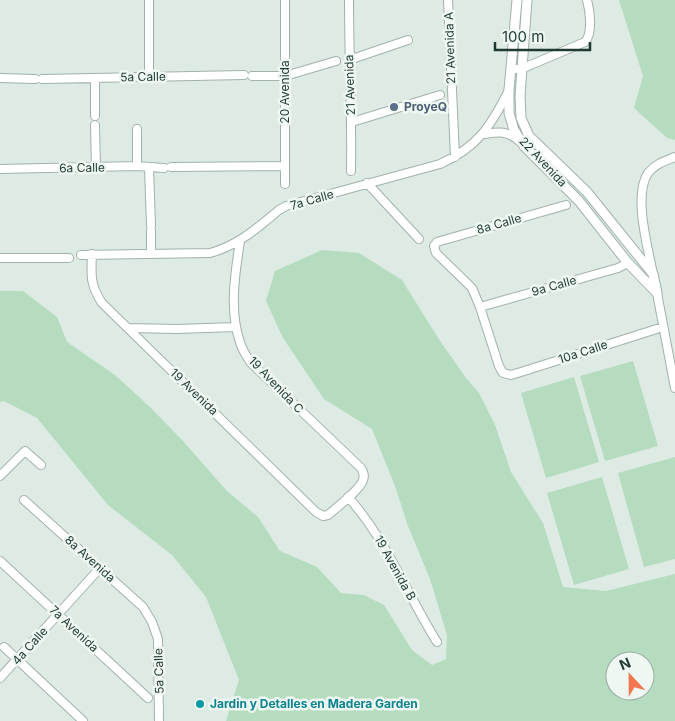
<svg xmlns="http://www.w3.org/2000/svg" width="675" height="721" viewBox="0 0 675 721" font-family="Inter,sans-serif">
<style>
.green{fill:#b6dcbf;fill-rule:evenodd}
.lines{fill:none;stroke-linecap:round;stroke-linejoin:round}
.minor-casing{stroke:#a1b2ab;stroke-width:10}
.tertiary-casing{stroke:#a1b2ab;stroke-width:11}
.minor{stroke:#fff;stroke-width:8}
.tertiary{stroke:#fff;stroke-width:9}
.service-dot{fill:#5c6f8a;stroke:#eef7f2;stroke-width:2}
.culture-dot{fill:#0f9aa8;stroke:#eef7f2;stroke-width:2}
.labels{text-anchor:middle;stroke-width:5;stroke-linejoin:round;paint-order:stroke}
.street-label{font-size:12px;fill:#1f3a32;stroke:#eef7f2}
.service-label{font-size:12px;font-weight:bold;fill:#4e5e75;stroke:#eef7f2;text-anchor:start}
.culture-label{font-size:12px;font-weight:bold;fill:#0d838f;stroke:#eef7f2;text-anchor:start}
</style>
<rect width="100%" height="100%" fill="#deeae4"/>
<path class="green" d="M619 0H675V140L667 138 634 108 643 76Z
M322 250 359 253 402 280 440 341 466 378 479 393 495 425 511 472 543 523 563 587 606 591 675 574V721H226L239 680 206 597 172 555 108 505 37 418 4 401 0 402V291H23L57 317 67 342 115 375 151 408 183 441 227 491 258 517 280 551 317 567 341 593 364 595 384 605 412 650 432 665 446 659 447 635 430 579 408 526 395 486 372 429 324 399 283 338 266 301 275 271ZM615 661H645V691H615Z
M633 361 658 446 605 461 580 376Z
M574 377 599 462 546 478 521 393Z
M675 457V559L644 567 618 473Z
M602 477 629 569 574 585 547 493Z"/>
<g class="lines">
<defs>
<path id="minor" d="M285 0V184
M349 0C349 57 352 114 351 171
M448 0 455 157
M349 60 408 40
M511 69H521L585 42C593 33 590 11 587 0
M252 76H285L336 61
M149 77V0
M0 78 35 79
M95 78V116
M42 79 244 75
M352 122 440 95
M95 125 96 168
M137 129V166
M484 134C498 132 507 130 519 141
M171 167 285 166
M149 168 151 225
M0 169 137 166 164 168
M367 183 419 239
M566 205 437 242 434 246 436 253 472 288 480 307 499 366 503 373 511 375 521 372 663 327
M151 230V254
M92 254C91 275 90 285 102 303L316 512 323 516 328 515C337 507 360 490 363 480 365 475 363 472 361 468L251 363C247 357 242 350 240 342 229 311 235 273 240 241
M81 255 210 253C239 245 257 228 279 210L286 206 440 164C478 147 491 126 509 90
M0 258H69
M653 274C648 248 633 196 648 173 655 164 665 161 675 157
M657 293 675 388
M480 307 618 268 628 263
M129 328 177 329 236 327
M0 476 25 451 41 465
M348 497C386 539 407 594 437 642
M24 500 143 607 152 622 158 639 159 721
M0 561 148 698
M4 647 83 721
M0 678 100 568"/>
<path id="tertiary" d="M517 0 509 90V113L514 130 524 146 579 201 628 263 657 293
M527 0 520 96 521 118 529 136 587 192 653 274 657 293"/>
</defs>
<use href="#minor" class="minor-casing"/>
<use href="#tertiary" class="tertiary-casing"/>
<use href="#minor" class="minor"/>
<use href="#tertiary" class="tertiary"/>
</g>
<circle class="service-dot" cx="394" cy="107" r="5"/>
<circle class="culture-dot" cx="200" cy="704" r="5"/>
<g class="labels">
<g class="street-label">
<text transform="translate(450 48) rotate(-92)" y="4">21 Avenida A</text>
<text transform="translate(143 77) rotate(-1)" y="4">5a Calle</text>
<text transform="translate(350 85) rotate(-92)" y="4">21 Avenida</text>
<text transform="translate(285 92) rotate(-90)" y="4">20 Avenida</text>
<text transform="translate(543 162) rotate(47)" y="4">22 Avenida</text>
<text transform="translate(82 168) rotate(-1)" y="4">6a Calle</text>
<text transform="translate(312 200) rotate(-16)" y="4">7a Calle</text>
<text transform="translate(499 224) rotate(-16)" y="4">8a Calle</text>
<text transform="translate(554 286) rotate(-16)" y="4">9a Calle</text>
<text transform="translate(583 352) rotate(-18)" y="4">10a Calle</text>
<text transform="translate(276 385) rotate(46)" y="4">19 Avenida C</text>
<text transform="translate(194 392) rotate(44)" y="4">19 Avenida</text>
<text transform="translate(90 559) rotate(42)" y="4">8a Avenida</text>
<text transform="translate(395 568) rotate(61)" y="4">19 Avenida B</text>
<text transform="translate(74 629) rotate(43)" y="4">7a Avenida</text>
<text transform="translate(30 646) rotate(-48)" y="4">4a Calle</text>
<text transform="translate(159 671) rotate(-92)" y="4">5a Calle</text>
</g>
<g class="service-label">
<text x="404" y="111">ProyeQ</text>
</g>
<g class="culture-label">
<text x="210" y="708">Jardin y Detalles en Madera Garden</text>
</g>
</g>
<g transform="translate(630 676) rotate(338)"><circle r="24" fill="#eef7f2" stroke="#9baba5"/>
<path d="M0-4L9 19L0 12L-9 19Z" fill="#f57751"/>
<text y="-8" font-size="14" font-weight="bold" text-anchor="middle" fill="#1f3a32">N</text>
</g>
<path d="M495 42v8h95v-8" fill="none" stroke="#1f3a32" stroke-width="2.5"/>
<text x="502" y="42" font-size="15" fill="#1f3a32" stroke="#eef7f2" stroke-width="4" paint-order="stroke">100 m</text>
</svg>
